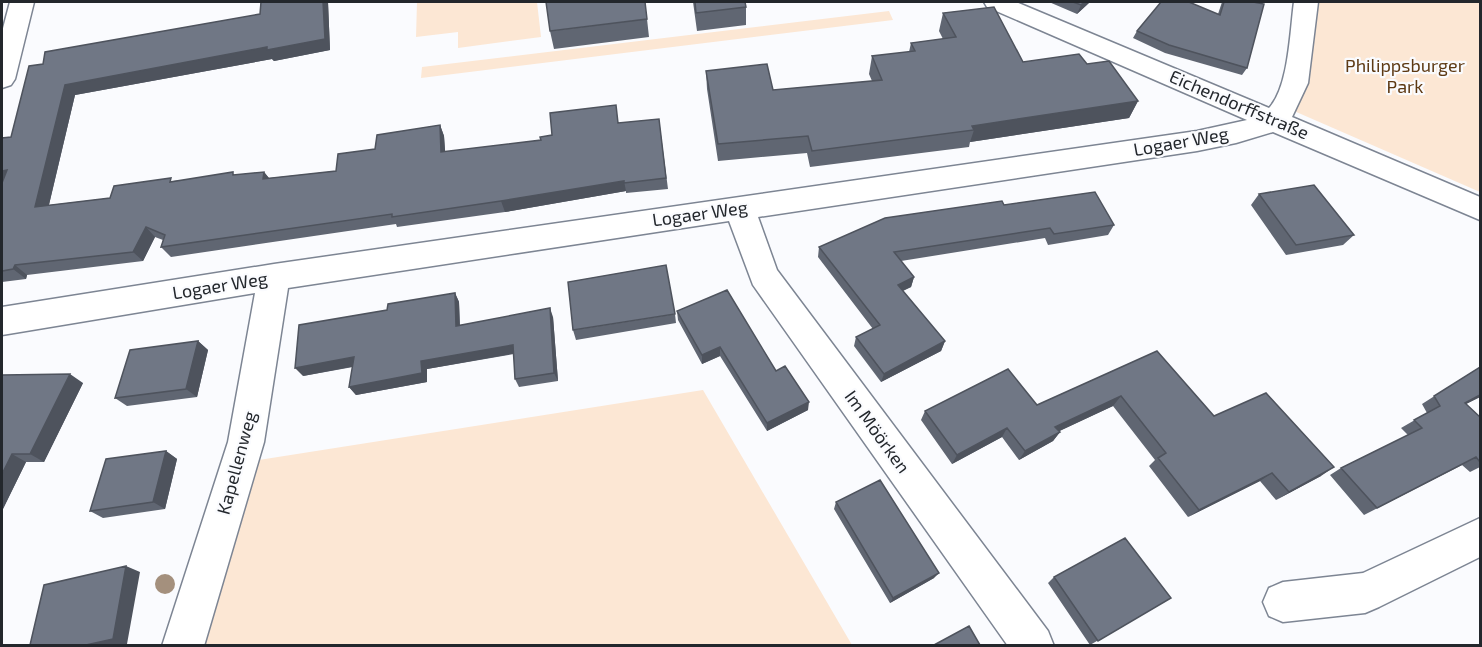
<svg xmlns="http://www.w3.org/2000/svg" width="1482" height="647" viewBox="0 0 1482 647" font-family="'Exo 2',sans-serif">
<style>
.green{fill:#fce7d4}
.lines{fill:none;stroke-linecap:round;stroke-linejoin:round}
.minor-casing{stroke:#7d8593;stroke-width:3}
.minor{fill:#fff;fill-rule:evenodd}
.tree{fill:#a4907d}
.wall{fill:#606672}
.shaded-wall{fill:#4e535d}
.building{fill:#707785;stroke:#4e535d;stroke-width:1.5}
.labels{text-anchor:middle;stroke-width:4.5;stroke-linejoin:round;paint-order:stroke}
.park-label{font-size:18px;fill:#5d3913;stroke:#fafbfe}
.street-label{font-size:18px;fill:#23272c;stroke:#fafbfe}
</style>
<rect width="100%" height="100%" fill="#fafbfe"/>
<path class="green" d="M417 2H537L541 37 458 48V32L416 37Z
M1312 2H1480V192L1294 111Z
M889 11 893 20 421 78 422 67Z
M703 390 852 645 195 646 253 461Z"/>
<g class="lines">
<defs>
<path id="minor" d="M10 2H34L15 79 11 85 2 88V32Z
M984 2H1016L1269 108C1289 87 1290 30 1294 2H1318L1308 83 1292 117 1480 197V220L1273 132 1236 143 1197 151 758 217 777 270 1048 631 1054 646H1008L753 285 729 221 288 288 264 442 204 646H162L228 442 255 293 2 335V307L274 264 1197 131 1247 120 987 7Z
M1480 518V557L1379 607 1365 613 1283 622 1269 616 1263 602 1269 588 1283 582 1363 573Z"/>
</defs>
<use href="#minor" class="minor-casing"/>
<use href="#minor" class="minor"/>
</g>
<circle class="tree" cx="165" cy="584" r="10"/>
<path class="wall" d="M261 2H328L330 50 274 61 272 59 75 95 49 205 110 198 173 181 264 172 269 178 336 171 375 149 440 125 444 136 445 152 541 140 619 123 659 119 668 189 626 193V191L505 212 397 227 396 224 171 257 161 247 163 240 155 237 143 261 27 275 26 279 2 282V171L11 137 43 64 260 14Z
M693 2H745L746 7V25L697 31Z
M1049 2H1090L1077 14Z
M1222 2H1253L1247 68 1242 75 1165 53 1133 38 1137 31 1218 14Z
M943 13 1023 62 1087 64 1138 101 1129 118 970 142 969 147 810 167 807 153 718 161 707 89 706 71 773 90 872 81 869 74 872 56 909 52 911 43 943 39 939 31Z
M647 19 649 37 554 49 550 31Z
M1259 194 1354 235 1343 245 1286 255 1251 205Z
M1004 205 1114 225 1108 235 1048 245 1045 238 901 261 914 277 911 287 903 291 945 341 941 351 881 382 854 346 856 337 873 329 818 257 819 247Z
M455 293 459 302 460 325 553 317 558 381 519 387 515 379 514 354 427 369V382L356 395 349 387 353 367 303 376 387 310Z
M677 311 776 371 808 410 767 431 720 356 702 364 678 320Z
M675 314 676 323 576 340 573 330Z
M198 341 208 350 197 397 127 406 115 398Z
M1157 351 1214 416 1321 476 1276 500 1260 481 1188 517 1149 466 1155 460 1113 406 1059 431 1060 432 1053 441 1019 460 1002 437 952 464 921 420 925 411 1037 405Z
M1480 367V397L1466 404 1480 417V467L1470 472 1462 465 1364 515 1330 475 1341 468 1408 435 1401 428 1427 413 1422 404Z
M2 375 83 383 44 462H26L2 511Z
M166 451 177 459 165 509 103 518 90 511Z
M836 502 934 578 890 603 834 509Z
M1054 577 1171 598 1090 645 1048 583Z"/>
<path class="shaded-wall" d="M323 2H328L330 50 274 61 272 59 75 95 46 217 35 207 65 85Z
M1084 2H1090L1077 14 1081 5Z
M1138 101 1129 118 970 142 974 130 972 126Z
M440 125 444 136 446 163 441 152Z
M7 170 2 183V171Z
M264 172 272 182 263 179Z
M624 181 626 191 505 212 501 201Z
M146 227 155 237 143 261 133 252Z
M15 265 27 275 26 279 13 269Z
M914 277 911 287 895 294 898 285Z
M455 293 459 302 460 335 456 326Z
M550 308 553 317 558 381 554 373Z
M198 341 208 350 197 397 186 389Z
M945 341 941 351 881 382 884 374Z
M513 345 517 353 427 369V382L356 395 349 387 421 361Z
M720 347V356L702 364V355Z
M354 357 361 365 303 376 295 368Z
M70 374 83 383 44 462 30 454Z
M1480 395V397L1452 411 1465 403Z
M1121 396 1113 406 1049 436 1055 427Z
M809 402 808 410 767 431V423Z
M1007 428 1002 437 952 464 957 455Z
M1060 432 1053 441 1019 460 1025 451Z
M166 451 177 459 165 509 153 502Z
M12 454 26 462 2 511V474Z
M1334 467 1321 476 1276 500 1289 492Z
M1272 473 1260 481 1188 517 1199 510Z
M126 566 140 572 127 644 120 645H86Z
M939 573 934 578 890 603 893 598Z"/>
<path class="building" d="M261 2H323L325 39 267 50V47L65 85 35 207 110 198 114 186 171 178 170 182 233 172V175L264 172 263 179 336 171 338 154 375 149 377 135 440 125 441 152 541 140 540 137 552 135 550 113 616 105 618 123 659 119 666 178 624 183V181L501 201 392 217V214L161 247 165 235 146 227 133 252 15 265 13 269 2 271V183L7 170 2 171V138L11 137 29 66 43 64 45 52 260 14Z
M546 2H645L647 19 550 31Z
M695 2H745L746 7 696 13Z
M1073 2H1084L1081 5Z
M1161 2H1189L1220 15 1224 2H1253L1264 4 1247 68 1169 45 1137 31Z
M994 7 1023 62 1079 54 1087 64 1109 61 1138 101 972 126 974 130 812 151 808 136 718 144 706 71 767 64 773 90 882 80 872 56 915 51 911 43 956 37 943 13Z
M1314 185 1354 235 1296 245 1259 194Z
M1095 192 1114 225 1054 234 1050 228 894 252 914 277 898 285 945 341 884 374 856 337 880 325 819 247 885 218 1002 201 1004 205Z
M666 265 675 314 573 330 568 282Z
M727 290 776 371 785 366 809 402 767 423 720 347 702 355 677 311Z
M455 293 456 326 550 308 554 373 515 379 513 345 421 361 422 373 349 387 354 357 295 368 299 325 387 310 388 304Z
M198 341 186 389 115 398 130 350Z
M1157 351 1214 416 1266 393 1334 467 1289 492 1272 473 1199 510 1158 458 1166 453 1121 396 1055 427 1060 432 1025 451 1007 428 957 455 925 411 1008 369 1037 405Z
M1480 367V395L1465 403 1480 417V462L1476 457 1377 508 1341 468 1422 428 1414 420 1440 406 1434 396Z
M70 374 30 454H12L2 474V375Z
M166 451 153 502 90 511 106 459Z
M880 480 939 573 893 598 836 502Z
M1125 538 1171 598 1098 641 1054 577Z
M126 566 113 639 86 645H30L44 585Z
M969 626 980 645H934Z"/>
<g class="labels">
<g class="park-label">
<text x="1405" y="72">Philippsburger<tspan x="1405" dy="21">Park</tspan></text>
</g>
<g class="street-label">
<text transform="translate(1239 105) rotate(23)" y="6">Eichendorffstraße</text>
<text transform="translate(1181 142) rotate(-10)" y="6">Logaer Weg</text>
<text transform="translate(700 214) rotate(-8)" y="6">Logaer Weg</text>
<text transform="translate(220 286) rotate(-9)" y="6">Logaer Weg</text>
<text transform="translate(877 432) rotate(54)" y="6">Im Möörken</text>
<text transform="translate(237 463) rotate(-75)" y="6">Kapellenweg</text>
</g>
</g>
<rect width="1482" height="647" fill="none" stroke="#23272c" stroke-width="6"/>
</svg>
